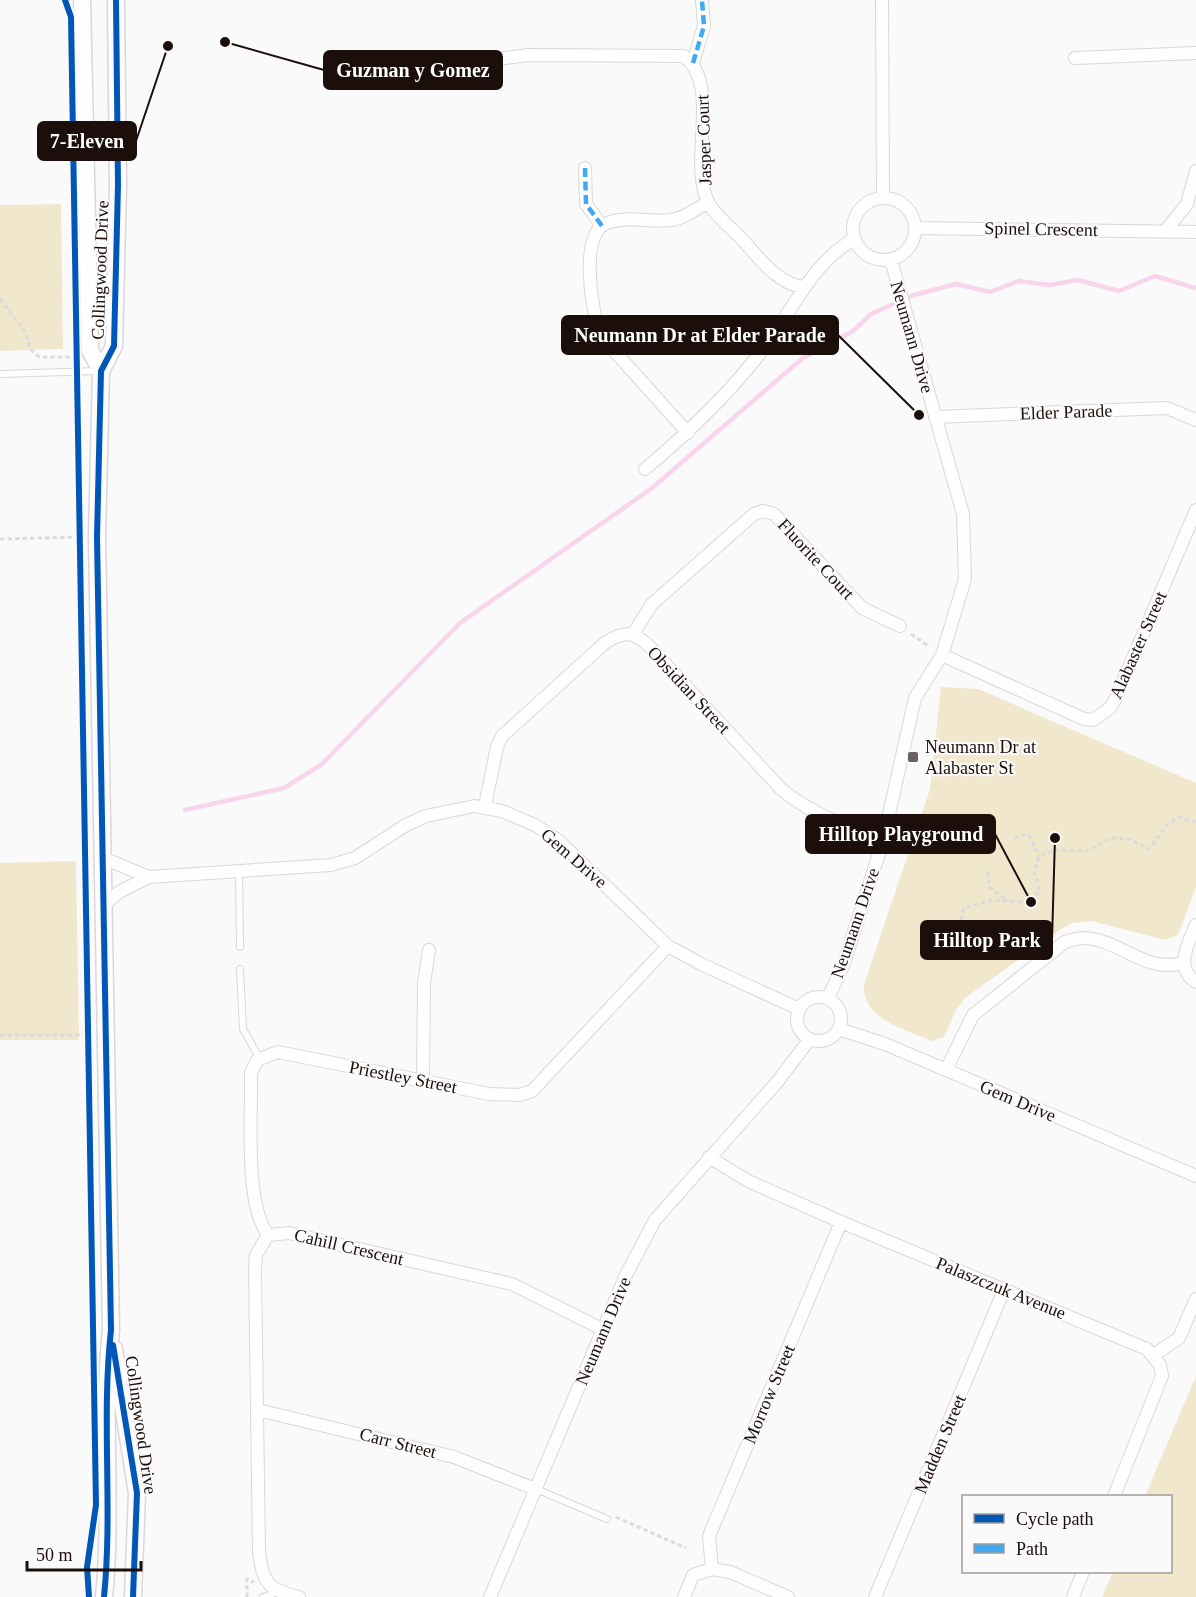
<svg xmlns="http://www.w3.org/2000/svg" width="1196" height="1597" viewBox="0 0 1196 1597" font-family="Georgia,serif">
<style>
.green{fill:#f0e7cc}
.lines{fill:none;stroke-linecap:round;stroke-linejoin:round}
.stream{stroke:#f9d4ed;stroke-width:4.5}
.lane-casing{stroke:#dcd6d4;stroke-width:8}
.street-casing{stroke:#dcd6d4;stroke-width:14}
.secondary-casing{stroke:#dcd6d4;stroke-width:19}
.path{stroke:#dbdbdb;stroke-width:3;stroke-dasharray:4.5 3;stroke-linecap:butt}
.lane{stroke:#fefefe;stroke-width:6}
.street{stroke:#fefefe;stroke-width:12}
.secondary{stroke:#fefefe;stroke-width:16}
.quiet{stroke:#3fa9f5;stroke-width:4.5;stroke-dasharray:9 4.5;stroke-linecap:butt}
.cycleway-casing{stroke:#fafafa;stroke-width:10}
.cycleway{stroke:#0057b8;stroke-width:6}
.poi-dot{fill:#69615f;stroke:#fafafa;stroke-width:2}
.labels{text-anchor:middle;stroke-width:4.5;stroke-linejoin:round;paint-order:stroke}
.street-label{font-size:18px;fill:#1b0e0b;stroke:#fafafa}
.poi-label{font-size:18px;fill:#1b0e0b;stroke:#fafafa;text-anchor:start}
.leader{fill:none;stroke:#1b0e0b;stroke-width:2}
.callout-dot{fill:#1b0e0b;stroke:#fafafa;stroke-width:2}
.callout{fill:#1b0e0b;stroke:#1b0e0b;stroke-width:2}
.callout-label{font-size:20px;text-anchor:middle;font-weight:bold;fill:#fff}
</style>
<rect width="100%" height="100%" fill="#fafafa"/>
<path class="green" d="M61 204 63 349 0 351V205Z
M941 687 978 689 1196 783V887L1178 935 1165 940 1092 921 1073 923 1061 929 965 998 956 1010 944 1037 932 1041C906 1029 862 1020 864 985L930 789Z
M76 861 79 1040H0V863Z
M1196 1376V1597H1102L1113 1572H1170V1496H1145Z"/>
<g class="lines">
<path class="stream" d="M185 810 284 788 321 765 460 623 652 488 803 358 853 331 871 314 914 295 956 284 990 292 1019 281 1049 285 1078 280 1119 291 1155 276 1196 288"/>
<defs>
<path id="lane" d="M0 374 98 371
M239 871 240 947
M240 969 243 1029 260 1059
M536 1489 607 1519
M263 1597 278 1592"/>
<path id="street" d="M882 0 883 198
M1075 58 1196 53
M476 62 528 55 684 56C722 86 688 159 708 202 716 218 737 232 748 246 763 263 779 283 802 287
M693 63 704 26 702 0
M585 168 586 204 602 226
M853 229a31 31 0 1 1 62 0a31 31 0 1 1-62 0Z
M915 228 1196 232
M1166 230 1187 204 1196 171
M935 417 1167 408 1196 420
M688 433 599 334C593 310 578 234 607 223 627 215 650 223 671 220 684 218 697 209 708 202
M645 469C688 433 730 393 764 348 794 309 810 265 854 239
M633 634 652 604 754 514 763 511 774 514 862 608 900 626
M942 655 1084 719 1093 720 1110 708 1116 698 1196 510
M485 806 497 747 502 736 606 642C624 631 633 631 649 646L781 789C814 816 845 825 883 841
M103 858 149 877
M103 906 119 892 149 877 331 865 355 858 406 825 426 816 474 806 502 811 535 825 559 841 668 946 701 964 799 1009
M1196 925C1188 944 1174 968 1196 982
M797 1019a22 22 0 1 1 44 0a22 22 0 1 1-44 0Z
M828 998 843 966 883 841 915 698 942 655 965 579 963 514 891 260
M839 1029 885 1044 1196 1176
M946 1070 973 1015 1065 942C1071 940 1078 938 1084 938 1120 939 1145 974 1183 963
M423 1081 424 983 429 950
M709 1157 748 1181 841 1222 1147 1349 1160 1365 1162 1376 1114 1496
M268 1235C244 1203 252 1115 251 1073L257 1060 278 1052 489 1094 520 1095 532 1091 668 946
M1154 1355 1179 1338 1196 1299
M258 1410 454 1457 535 1489
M712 1569 709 1536 841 1222
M299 1597C268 1590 263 1583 259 1552L255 1269 256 1255 268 1235 289 1233 512 1284 604 1330
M490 1597 626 1275 655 1220 778 1081 809 1040
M684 1597 693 1575 712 1569 730 1572 788 1597
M875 1597 1004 1290
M1073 1597 1083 1572"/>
<path id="secondary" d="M82 0 90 350 101 371
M114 1349 137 1493 133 1597
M104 1597C113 1508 101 1419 111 1330L97 537 101 371 114 346 118 185 116 0"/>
</defs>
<use href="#lane" class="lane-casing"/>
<use href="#street" class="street-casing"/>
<use href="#secondary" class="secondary-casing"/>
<path class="path" d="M0 299 26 333 30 349 39 357H76
M0 539 82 537
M911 634 930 647
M1014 838 1021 835H1029L1039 856
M988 872 989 887 1008 901
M951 943 953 939H974L975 935 960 925 964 908 991 900 1032 903 1040 890 1034 872 1039 856 1054 850 1087 851 1111 838 1129 839 1149 849 1167 825 1178 817 1196 822
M951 943 995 956 1018 953 1020 960
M0 1035H90
M616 1517 686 1548
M247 1597V1579L254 1582"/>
<use href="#lane" class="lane"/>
<use href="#street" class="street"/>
<use href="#secondary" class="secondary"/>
<path class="quiet" d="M693 63 704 26 702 0
M585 168 586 204 602 226"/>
<defs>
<path id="cycleway" d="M65 0 71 17 96 1505 87 1567 89 1597
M113 1345 137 1493 133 1597
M104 1597C113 1508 101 1419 111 1330L97 537 101 371 114 346 118 185 116 0"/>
</defs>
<use href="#cycleway" class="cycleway-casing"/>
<use href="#cycleway" class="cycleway"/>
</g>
<rect class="poi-dot" x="907" y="751" width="12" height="12" rx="3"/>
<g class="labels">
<g class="street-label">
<text transform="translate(704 140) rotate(-92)" y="6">Jasper Court</text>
<text transform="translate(1041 229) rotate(1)" y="6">Spinel Crescent</text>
<text transform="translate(100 270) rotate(-88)" y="6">Collingwood Drive</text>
<text transform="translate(912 337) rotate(74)" y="6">Neumann Drive</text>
<text transform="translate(1066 412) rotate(-2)" y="6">Elder Parade</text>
<text transform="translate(816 559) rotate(47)" y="6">Fluorite Court</text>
<text transform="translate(1138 645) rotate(-66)" y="6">Alabaster Street</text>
<text transform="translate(689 690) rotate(47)" y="6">Obsidian Street</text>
<text transform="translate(574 858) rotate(41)" y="6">Gem Drive</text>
<text transform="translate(855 923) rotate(-71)" y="6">Neumann Drive</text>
<text transform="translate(403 1077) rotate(11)" y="6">Priestley Street</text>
<text transform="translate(1018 1101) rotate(23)" y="6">Gem Drive</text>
<text transform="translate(349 1247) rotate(13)" y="6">Cahill Crescent</text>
<text transform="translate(1001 1288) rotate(22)" y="6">Palaszczuk Avenue</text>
<text transform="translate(603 1331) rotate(-67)" y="6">Neumann Drive</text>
<text transform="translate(769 1394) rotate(-67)" y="6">Morrow Street</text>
<text transform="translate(141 1425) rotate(82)" y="6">Collingwood Drive</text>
<text transform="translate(398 1443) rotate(14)" y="6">Carr Street</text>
<text transform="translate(940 1444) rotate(-67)" y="6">Madden Street</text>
</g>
<g class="poi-label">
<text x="925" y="753">Neumann Dr at<tspan x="925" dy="21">Alabaster St</tspan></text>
</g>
</g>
<path class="leader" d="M225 42L324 70M168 46L136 141M919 415L838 335M1031 902L995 834M1055 838L1052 940"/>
<g class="callout-dot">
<circle cx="225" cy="42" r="6"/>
<circle cx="168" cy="46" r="6"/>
<circle cx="919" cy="415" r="6"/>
<circle cx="1031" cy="902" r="6"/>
<circle cx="1055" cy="838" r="6"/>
</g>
<g class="callout">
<rect x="324" y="51" width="178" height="38" rx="6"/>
<rect x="38" y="122" width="98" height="38" rx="6"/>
<rect x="562" y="316" width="276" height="38" rx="6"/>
<rect x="806" y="815" width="189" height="38" rx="6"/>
<rect x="921" y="921" width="131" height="38" rx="6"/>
</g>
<g class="callout-label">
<text x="413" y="77">Guzman y Gomez</text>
<text x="87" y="148">7-Eleven</text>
<text x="700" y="342">Neumann Dr at Elder Parade</text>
<text x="901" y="841">Hilltop Playground</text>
<text x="987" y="947">Hilltop Park</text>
</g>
<rect x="962" y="1495" width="210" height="78" fill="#fafafa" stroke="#a19c9a" stroke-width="1.5"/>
<rect x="974" y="1514" width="30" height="9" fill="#0057b8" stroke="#a19c9a" stroke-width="1.5"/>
<text x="1016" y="1525" font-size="18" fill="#1b0e0b">Cycle path</text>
<rect x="974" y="1544" width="30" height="9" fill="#3fa9f5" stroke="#a19c9a" stroke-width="1.5"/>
<text x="1016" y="1555" font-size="18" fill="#1b0e0b">Path</text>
<path d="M27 1561v9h114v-9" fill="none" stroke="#1b0e0b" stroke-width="3"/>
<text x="36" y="1561" font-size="18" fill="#1b0e0b" stroke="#fafafa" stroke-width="4.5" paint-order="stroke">50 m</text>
</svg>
